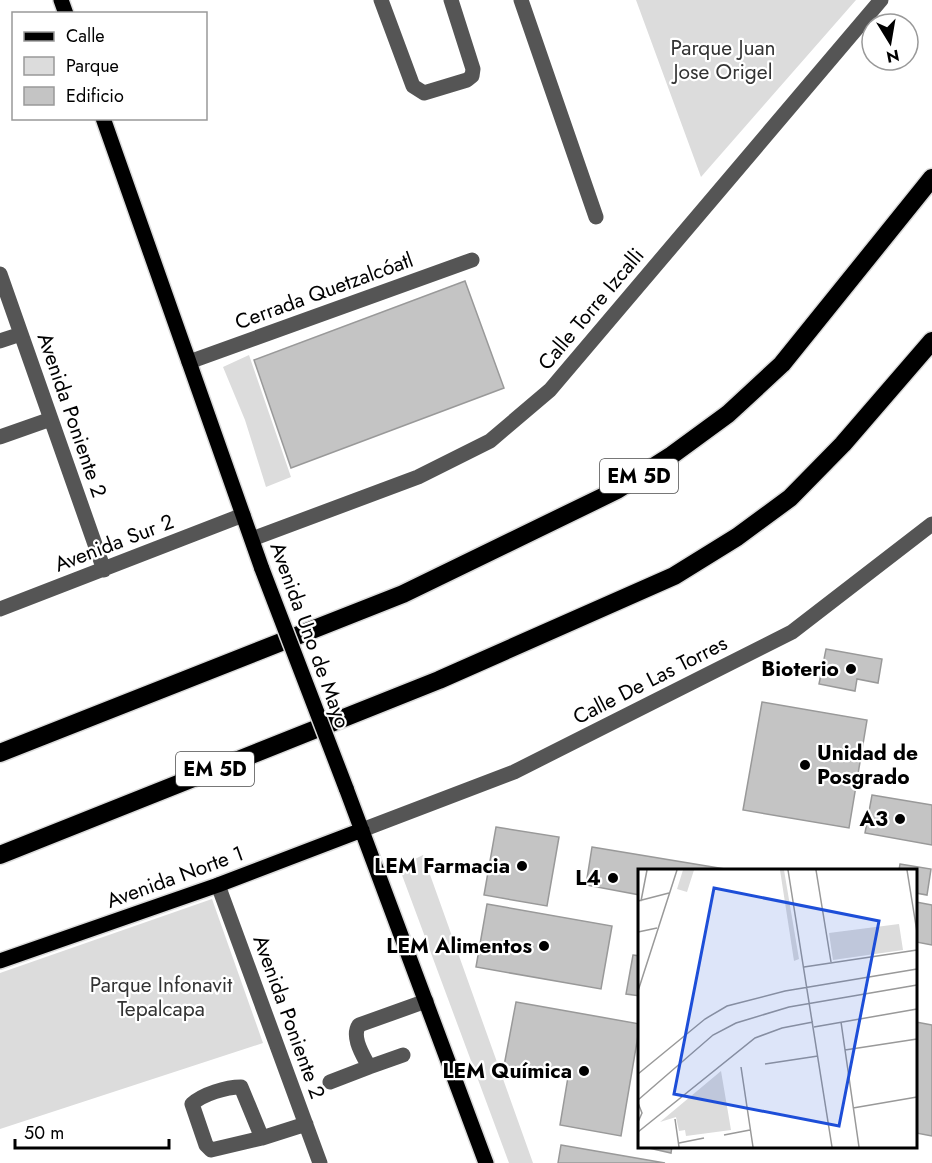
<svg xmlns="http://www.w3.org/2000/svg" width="932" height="1163" viewBox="0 0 932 1163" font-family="Jost,sans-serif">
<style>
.green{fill:#dcdcdc}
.building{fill:#c4c4c4;stroke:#999;stroke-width:1.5}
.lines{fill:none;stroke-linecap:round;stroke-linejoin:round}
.major-casing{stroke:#dbdbdb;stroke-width:18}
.highway-casing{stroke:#dbdbdb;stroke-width:21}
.minor{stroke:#555;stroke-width:15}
.major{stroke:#000;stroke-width:15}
.highway{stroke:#000;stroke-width:18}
.major-bridge-casing{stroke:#dbdbdb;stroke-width:18;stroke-linecap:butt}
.major-bridge{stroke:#000;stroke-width:15}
.poi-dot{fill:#000;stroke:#fff;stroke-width:2}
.labels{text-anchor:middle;stroke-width:4.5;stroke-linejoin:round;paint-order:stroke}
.shield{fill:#fff;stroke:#4c4c4c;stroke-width:1.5}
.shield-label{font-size:20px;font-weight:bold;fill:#000}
.park-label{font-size:21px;fill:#333;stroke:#fff}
.street-label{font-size:21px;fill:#000;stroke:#fff}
.poi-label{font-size:21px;font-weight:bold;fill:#000;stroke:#fff;text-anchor:end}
.inset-road{fill:none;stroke:#999;stroke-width:1.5}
.view{fill:#1d4ed8;fill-opacity:0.15;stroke:#1d4ed8;stroke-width:3}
.inset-edge{fill:none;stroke:#000;stroke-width:3}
</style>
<rect width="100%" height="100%" fill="#fff"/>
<path class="green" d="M636 0H856L701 177Z
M249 355 291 477 266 487 245 420 223 367Z
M423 855 533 1163H509L399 867Z
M212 899 263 1043 0 1129V973Z"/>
<path class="building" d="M465 281 504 388 291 468 254 360Z
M826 649 882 659 878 683 857 679 855 691 819 684Z
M762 702 867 720 849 828 743 810Z
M872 795 932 805V845L865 833Z
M496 827 559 837 547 906 484 895Z
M592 847 731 870H640V895L586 885Z
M900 864 931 869 927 895 916 893V870H899Z
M916 902 932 905V945L916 942Z
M487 904 612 926 601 989 476 967Z
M633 955 640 956V996L626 994Z
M516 1002 640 1024 621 1136 560 1125 568 1077 504 1066Z
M916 1022 932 1025V1136L916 1133Z
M561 1145 665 1163H558Z
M640 1146H672L671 1153Z"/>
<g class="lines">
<defs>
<path id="major" d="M61 0 66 14
M103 118 262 569
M346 788 486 1163
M0 961 218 885 362 830"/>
<path id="highway" d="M0 753 403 594 617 490 672 455 728 414 782 364 932 178
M0 855 439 680 674 576 737 537 790 498 843 444 932 341"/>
</defs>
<use href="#major" class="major-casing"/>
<use href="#highway" class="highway-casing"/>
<path class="minor" d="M381 0 413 86 424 93 467 80 472 76 473 69 451 0
M521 0 596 217
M0 274 104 570
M0 341 21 334
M189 362 472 260
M0 437 51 419
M252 539 418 477 490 441 550 390 881 0
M0 609 243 515
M362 830 514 772 792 632 932 524
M218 885 320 1163
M403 1055 369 1067C363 1055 351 1037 359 1025L426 1001
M330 1082 369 1067
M262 1138 241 1087C226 1087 203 1094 192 1104L206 1145 211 1150 262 1138 306 1124"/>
<use href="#major" class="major"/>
<use href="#highway" class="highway"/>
<defs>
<path id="major-bridge" d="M262 569 346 788"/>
</defs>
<use href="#major-bridge" class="major-bridge-casing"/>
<use href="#major-bridge" class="major-bridge"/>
</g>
<g class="poi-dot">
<circle cx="851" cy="669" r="6"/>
<circle cx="805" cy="765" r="6"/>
<circle cx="900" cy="819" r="6"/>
<circle cx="522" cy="866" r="6"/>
<circle cx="613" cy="878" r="6"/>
<circle cx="544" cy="946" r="6"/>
<circle cx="584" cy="1071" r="6"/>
</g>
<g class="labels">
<g class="shield">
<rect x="600" y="459" width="78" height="34" rx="4.5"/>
<rect x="176" y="752" width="78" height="34" rx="4.5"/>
</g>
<g class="shield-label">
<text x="639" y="483">EM 5D</text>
<text x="215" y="776">EM 5D</text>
</g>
<g class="park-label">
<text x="723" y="55">Parque Juan<tspan x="723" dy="24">Jose Origel</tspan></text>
<text x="161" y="992">Parque Infonavit<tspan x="161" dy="24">Tepalcapa</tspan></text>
</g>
<g class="street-label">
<text transform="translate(324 291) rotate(-20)" y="7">Cerrada Quetzalcóatl</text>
<text transform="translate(591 309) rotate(-50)" y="7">Calle Torre Izcalli</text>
<text transform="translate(72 415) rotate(71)" y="7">Avenida Poniente 2</text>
<text transform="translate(114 543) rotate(-21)" y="7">Avenida Sur 2</text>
<text transform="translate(310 635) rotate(70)" y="7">Avenida Uno de Mayo</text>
<text transform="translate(650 680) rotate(-27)" y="7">Calle De Las Torres</text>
<text transform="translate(175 877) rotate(-20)" y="7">Avenida Norte 1</text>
<text transform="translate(289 1017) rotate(70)" y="7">Avenida Poniente 2</text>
</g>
<g class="poi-label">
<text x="839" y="676">Bioterio</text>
<text x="817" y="760" text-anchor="start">Unidad de<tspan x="817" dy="24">Posgrado</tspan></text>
<text x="888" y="826">A3</text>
<text x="510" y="873">LEM Farmacia</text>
<text x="601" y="885">L4</text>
<text x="532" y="953">LEM Alimentos</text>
<text x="572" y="1078">LEM Química</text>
</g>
</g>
<g transform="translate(638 869)">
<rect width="279" height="279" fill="#fff"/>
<path d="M45 1H56L49 23 39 20ZM142 1H146L161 90 156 92ZM261 55 265 81 195 91 191 64ZM83 202 93 261 48 267 47 261 41 262 38 248 22 253Z" fill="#dcdcdc"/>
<path class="inset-road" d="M150 1 194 278M178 1 193 93M269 1 279 63M0 32 31 24M3 32 9 1M0 63 19 59M166 98 279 81M0 122 39 1M203 153 221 278M176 158 279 140M207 181 279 170M127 195 180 187M103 198 115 278M0 205 67 150 89 137 147 122 279 100M0 231 75 166 98 154 151 138 279 116M0 234 4 244 0 253M215 239 279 228M37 250 41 278M0 263 117 169 144 159 175 153M86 266 112 261M41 274 66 269"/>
<path class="view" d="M76 19 241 52 201 257 36 225Z"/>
<rect width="279" height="279" class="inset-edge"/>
</g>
<rect x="12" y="12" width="195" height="108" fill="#ffffff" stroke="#999999" stroke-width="1.5"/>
<rect x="24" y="32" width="30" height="9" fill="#000000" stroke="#999999" stroke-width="1.5"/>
<text x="66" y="42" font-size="18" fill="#000000">Calle</text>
<rect x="24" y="57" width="30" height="18" fill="#dcdcdc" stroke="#999999" stroke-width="1.5"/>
<text x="66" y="72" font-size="18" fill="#000000">Parque</text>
<rect x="24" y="87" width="30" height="18" fill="#c4c4c4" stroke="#999999" stroke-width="1.5"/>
<text x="66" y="102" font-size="18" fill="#000000">Edificio</text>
<g transform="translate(890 42) rotate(169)"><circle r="28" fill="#ffffff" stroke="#999999" stroke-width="1.5"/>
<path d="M0-4.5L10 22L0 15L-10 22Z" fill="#000000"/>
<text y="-9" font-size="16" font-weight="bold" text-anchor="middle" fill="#000000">N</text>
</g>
<path d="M15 1139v9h154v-9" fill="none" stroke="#000000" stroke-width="3"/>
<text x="24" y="1139" font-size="18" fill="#000000" stroke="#ffffff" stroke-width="4.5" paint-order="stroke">50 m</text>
</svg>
